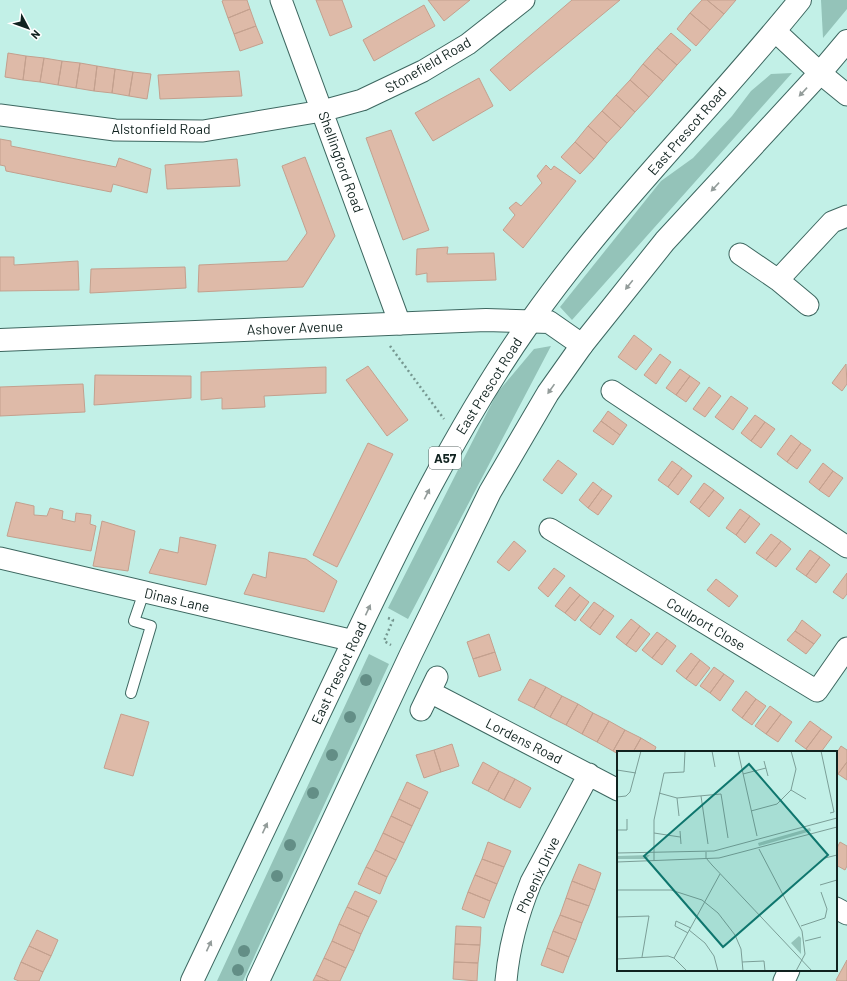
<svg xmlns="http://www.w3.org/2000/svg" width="847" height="981" viewBox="0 0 847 981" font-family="Barlow,sans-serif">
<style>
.green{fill:#94c3b9}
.building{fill:#debaa8;stroke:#c3a08e}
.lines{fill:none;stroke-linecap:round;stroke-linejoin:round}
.lane-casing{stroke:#3d6760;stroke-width:12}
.street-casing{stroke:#3d6760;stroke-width:23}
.secondary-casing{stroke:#3d6760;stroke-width:24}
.highway-casing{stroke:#3d6760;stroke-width:24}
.path{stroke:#759790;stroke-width:2.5;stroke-dasharray:2 3;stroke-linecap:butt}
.lane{stroke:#fff;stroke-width:10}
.street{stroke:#fff;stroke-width:21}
.secondary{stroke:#fff;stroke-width:22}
.highway{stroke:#fff;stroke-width:22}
.tree{fill:#638e86}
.oneway{fill:#939c9a}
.labels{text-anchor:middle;stroke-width:4;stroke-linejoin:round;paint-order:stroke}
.shield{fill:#fff;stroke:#586462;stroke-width:1}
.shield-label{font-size:13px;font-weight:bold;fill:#10221f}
.street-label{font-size:14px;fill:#10221f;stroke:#fff}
.inset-road{fill:none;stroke:#7b9e97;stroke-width:1}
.view{fill:#0f766e;fill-opacity:0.15;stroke:#0f766e;stroke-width:2}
.inset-edge{fill:none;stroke:#10221f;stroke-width:2}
</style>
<rect width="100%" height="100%" fill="#c2f0e7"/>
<path class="green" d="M821 0H847V9L823 38Z
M792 73 572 320 560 307 661 181 693 158 732 116 751 91 771 74Z
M551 346 408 619 388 608 497 393 534 349Z
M369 654 389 664 243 981H217Z"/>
<path class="building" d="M224 0H247L250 9 228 18 222 1Z
M316 0H342L352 27 330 36Z
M428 0H470L444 21Z
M572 0H620L510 91 490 70Z
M702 0H707L724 14 710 30 690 13Z
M707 0H736L724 14Z
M424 5 435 26 374 61 363 40Z
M250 9 256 26 234 34 228 18Z
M690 13 710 30 696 46 677 29Z
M256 26 263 43 240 51 234 34Z
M671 33 691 50 677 65 657 48Z
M657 48 677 65 663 81 643 64Z
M8 53 26 56 23 80 5 77Z
M26 56 44 58 40 82 23 80Z
M44 58 62 61 58 85 40 82Z
M62 61 80 63 76 88 58 85Z
M80 63 97 66 94 91 76 88Z
M643 64 663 81 649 97 630 80Z
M97 66 115 69 112 93 94 91Z
M115 69 133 72 129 96 112 93Z
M239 71 242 96 160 99 158 75Z
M133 72 151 74 147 99 129 96Z
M479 78 493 106 433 141 415 113Z
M630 80 649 97 635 112 616 95Z
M616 95 635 112 621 128 602 111Z
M602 111 621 128 607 143 588 126Z
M588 126 607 143 594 159 575 142Z
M391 130 429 230 403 240 366 138Z
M0 139 11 141V146L116 167 119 158 151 169 147 193 113 184 111 192 6 171 5 166 0 165Z
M575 142 594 159 580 174 561 157Z
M305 157 335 236 303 287 198 292 199 265 287 261 307 233 282 166Z
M237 159 240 186 167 189 165 165Z
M546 165 551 170 554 166 576 181 523 248 503 230 515 215 509 208 516 202 521 206 542 183 537 176Z
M448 247 447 254 494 253 496 280 427 282V273L416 275 417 249Z
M0 257H14V265L78 261 79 290 0 291Z
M185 267 186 288 90 293 91 269Z
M634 335 652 349 636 370 618 357Z
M660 354 671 362 656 384 644 375Z
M846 364 847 384 842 391 832 383Z
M368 366 408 420 387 436 346 380Z
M326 367V393L264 396 265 407 222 409V398L201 400V372Z
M680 369 690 376 676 395 666 388Z
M95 375 191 376V398L94 405Z
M690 376 700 383 686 402 676 395Z
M83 384 85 412 0 416V387Z
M709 387 721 396 705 417 693 409Z
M731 396 748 408 733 430 715 417Z
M608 411 627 425 620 435 601 421Z
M755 415 765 422 751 441 741 433Z
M601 421 620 435 613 445 593 431Z
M765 422 775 429 761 448 751 441Z
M791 435 801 443 787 462 777 454Z
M368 443 393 454 337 567 313 555Z
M801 443 811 450 797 469 787 462Z
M558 460 577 474 562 494 543 480Z
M672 461 682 468 668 487 658 480Z
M823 463 833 471 819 490 809 482Z
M682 468 692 476 678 495 668 487Z
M833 471 843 478 829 497 819 490Z
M593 482 602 489 588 508 579 500Z
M704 483 714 490 699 509 690 502Z
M602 489 612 496 598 515 588 508Z
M714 490 724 498 709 517 699 509Z
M16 502 34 506V515L47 516 50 508 63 511 62 519 75 522 76 513 91 515 90 524 96 526 91 551 7 536Z
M740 509 750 516 736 535 726 528Z
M750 516 760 524 745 543 736 535Z
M102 521 135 531 128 571 93 566Z
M771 534 781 541 766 560 756 553Z
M180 537 216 545 206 585 149 573 160 549 178 553Z
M514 541 526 551 509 571 497 562Z
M781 541 791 549 776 567 766 560Z
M810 550 820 557 806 576 796 569Z
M269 552 306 559 337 581 324 612 244 594 253 574 266 578Z
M820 557 830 565 816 583 806 576Z
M554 568 565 576 548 597 538 588Z
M847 573V594L843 599 833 592Z
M716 579 738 596 729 607 707 590Z
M570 587 580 595 565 613 555 606Z
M580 595 589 602 575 621 565 613Z
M594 602 604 609 590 628 580 620Z
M604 609 614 616 600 635 590 628Z
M631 619 640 626 626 645 616 637Z
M802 620 821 635 814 644 795 631Z
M640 626 650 634 636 652 626 645Z
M795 631 814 644 806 654 787 640Z
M657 632 667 639 652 658 642 650Z
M489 634 495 652 473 659 467 642Z
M667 639 676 646 662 665 652 658Z
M495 652 501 670 479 677 473 659Z
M691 653 700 660 686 679 676 671Z
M700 660 710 668 696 686 686 679Z
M714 667 724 674 710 693 700 686Z
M724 674 734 681 720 701 710 693Z
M530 679 546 687 534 708 518 700Z
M546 687 562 696 550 717 534 708Z
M746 691 756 699 742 718 732 710Z
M562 696 578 704 566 725 550 717Z
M756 699 766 706 752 725 742 718Z
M578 704 593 713 582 734 566 725Z
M770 706 781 714 766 734 755 726Z
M593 713 609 721 597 742 582 734Z
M121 714 149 722 133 776 104 768Z
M781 714 792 722 778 742 766 734Z
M609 721 625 730 613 751 597 742Z
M810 721 821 729 806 749 795 741Z
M821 729 832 737 821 752H810L806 749Z
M625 730 641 738 633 752H618V754L613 751Z
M641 738 656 747 654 752H633Z
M452 744 459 766 441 772 434 750Z
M841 746 847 750V762L838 774 836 773V754Z
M434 750 441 772 424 778 416 755Z
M483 762 499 771 488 791 472 783Z
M847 762V780L838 774Z
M499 771 515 779 504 800 488 791Z
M515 779 531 788 520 808 504 800Z
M407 782 428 792 420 809 399 799Z
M399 799 420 809 412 826 391 816Z
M391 816 412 826 404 843 383 833Z
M383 833 404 843 396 860 375 850Z
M488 842 511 851 504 867 482 859Z
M840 842 847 846V866L845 870 836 865V850Z
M375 850 396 860 387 877 366 867Z
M482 859 504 867 497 884 475 875Z
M579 864 601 873 595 890 572 881Z
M366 867 387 877 380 894 358 884Z
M475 875 497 884 490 901 468 892Z
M572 881 595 890 589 906 566 898Z
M355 891 377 901 369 917 347 907Z
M468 892 490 901 484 918 462 909Z
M566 898 589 906 582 923 560 915Z
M347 907 369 917 361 934 339 924Z
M560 915 582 923 576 940 553 931Z
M339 924 361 934 354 951 332 941Z
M456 926 481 927 480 945 455 944Z
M37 930 58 940 51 956 29 946Z
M553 931 576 940 569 957 547 948Z
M332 941 354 951 346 968 324 958Z
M455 944 480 945 478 963 454 962Z
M29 946 51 956 43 972 21 962Z
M547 948 569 957 563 973 541 965Z
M324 958 346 968 340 981H329L316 975Z
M847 960V981H837L836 980Z
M21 962 43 972 39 981H19L14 979Z
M454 962 478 963 477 981 453 979Z
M316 975 329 981H313Z"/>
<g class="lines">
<defs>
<path id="lane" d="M131 693 151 626 134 621 144 592"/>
<path id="street" d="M281 0 400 324
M775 31 820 73 847 95
M0 115 115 130 203 131 322 111 362 100 423 71 468 44 524 0
M740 254 778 280 808 305
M778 280 832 222 847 216
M612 391 847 547
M550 529 817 691 847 648
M0 558 354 641
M430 692 618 790
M421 710 437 677
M836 908 847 914
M506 981C509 946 518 914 531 882L589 774
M784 981 789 970"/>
<path id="secondary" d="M0 340 486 320 549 322 582 345"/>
<path id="highway" d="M192 981C243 874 294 767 345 659 400 543 456 427 530 322 611 207 712 109 800 0
M258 981 411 654 490 492 548 393 582 345 665 241 820 73 847 41"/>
</defs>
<use href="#lane" class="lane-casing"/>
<use href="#street" class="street-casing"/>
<use href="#secondary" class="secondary-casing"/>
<use href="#highway" class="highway-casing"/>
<path class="path" d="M390 346 444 419
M388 618 393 620 384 641 391 645"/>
<use href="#lane" class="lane"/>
<use href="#street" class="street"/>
<use href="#secondary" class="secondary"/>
<use href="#highway" class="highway"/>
</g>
<g class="tree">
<circle cx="366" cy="680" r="6"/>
<circle cx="350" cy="717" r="6"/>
<circle cx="332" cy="755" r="6"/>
<circle cx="313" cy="793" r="6"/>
<circle cx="290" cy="845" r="6"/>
<circle cx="277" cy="876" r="6"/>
<circle cx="244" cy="951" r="6"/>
<circle cx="238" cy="970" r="6"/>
</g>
<defs><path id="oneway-solid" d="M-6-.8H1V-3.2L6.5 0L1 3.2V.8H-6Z"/></defs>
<g class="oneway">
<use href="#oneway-solid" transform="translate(803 92) rotate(133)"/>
<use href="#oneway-solid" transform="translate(715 187) rotate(133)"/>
<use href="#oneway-solid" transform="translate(629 285) rotate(129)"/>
<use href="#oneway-solid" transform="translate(551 389) rotate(125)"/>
<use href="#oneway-solid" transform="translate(427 494) rotate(-63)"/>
<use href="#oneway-solid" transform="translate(368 610) rotate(-65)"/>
<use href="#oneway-solid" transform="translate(265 828) rotate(-65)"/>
<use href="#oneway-solid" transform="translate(209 946) rotate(-65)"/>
</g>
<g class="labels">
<rect class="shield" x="429" y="447" width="32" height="22" rx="3"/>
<g class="shield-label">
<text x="445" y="463">A57</text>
</g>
<g class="street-label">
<text transform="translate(428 65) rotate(-30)" y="5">Stonefield Road</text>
<text x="161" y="134">Alstonfield Road</text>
<text transform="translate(687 131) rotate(-49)" y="5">East Prescot Road</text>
<text transform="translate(341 162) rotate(70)" y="5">Shellingford Road</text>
<text transform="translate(295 328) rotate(-2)" y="5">Ashover Avenue</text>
<text transform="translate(489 386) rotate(-58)" y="5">East Prescot Road</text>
<text transform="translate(177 600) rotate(13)" y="5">Dinas Lane</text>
<text transform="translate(706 624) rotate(31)" y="5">Coulport Close</text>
<text transform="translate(339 673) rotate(-65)" y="5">East Prescot Road</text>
<text transform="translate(524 741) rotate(27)" y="5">Lordens Road</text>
<text transform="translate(538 875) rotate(-65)" y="5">Phoenix Drive</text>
</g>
</g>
<g transform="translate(617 751)">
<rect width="220" height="220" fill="#c2f0e7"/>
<path d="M193 77 194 80 142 95 141 92ZM33 104 29 108H0V105ZM182 185 184 187V203L174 192Z" fill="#94c3b9"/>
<path class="inset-road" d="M95 0 98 16M121 0 140 85M204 0 217 61 213 62M147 10 151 25M0 19 19 22M126 23 149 17M174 39 189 48M42 42 60 47 104 43 111 87M84 45 91 93M0 46 9 45 13 41 24 0M60 47 62 65M134 60 160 53 174 39 179 18 174 0M0 79H10V68M63 80 64 93M37 82 63 86M142 98 185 180 188 203 179 220M89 101V107L95 114 195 220M0 102 97 100 220 67M208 107 220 104M37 110V69L47 22 67 21 68 0M0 111 102 107 220 76M203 134 220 129M0 139H54L85 149 101 162 118 184 124 198 126 220M0 166 32 165 25 206M184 175 208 167 210 158 204 141M72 179 88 192 97 205 101 220M71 182 58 175 59 170 74 177M188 190 204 186M57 207 103 123M0 208 51 205 57 207 70 220M125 211 147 210 148 220"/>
<path class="view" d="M132 13 211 104 106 196 27 105Z"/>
<rect width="220" height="220" class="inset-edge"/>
</g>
<g transform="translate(28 28) rotate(131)" stroke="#ffffff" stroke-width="3" paint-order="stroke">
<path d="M0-3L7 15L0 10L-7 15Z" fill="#10221f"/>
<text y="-6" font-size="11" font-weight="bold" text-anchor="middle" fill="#10221f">N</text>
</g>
</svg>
